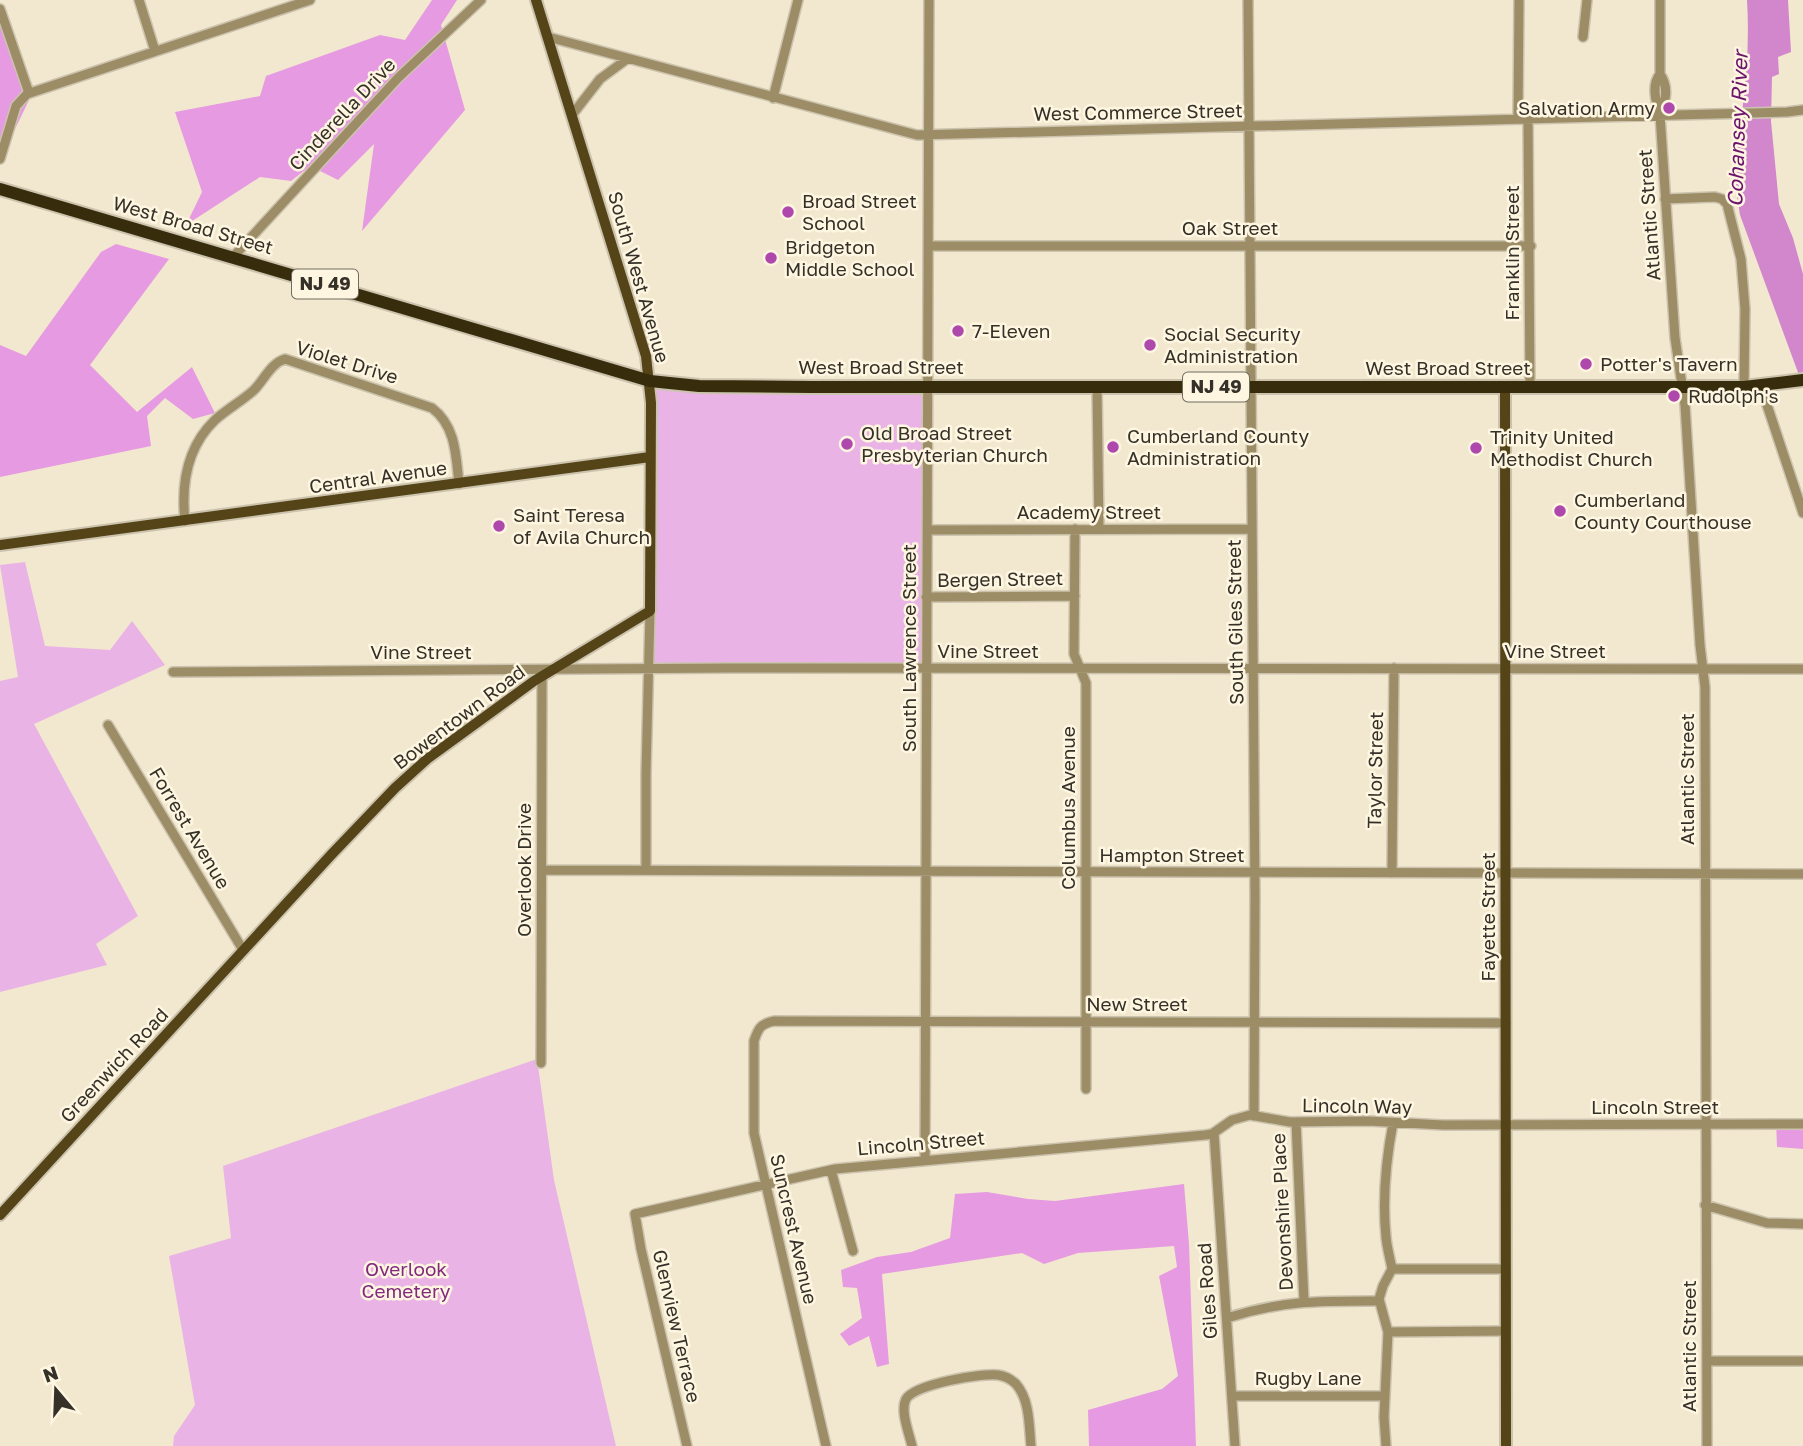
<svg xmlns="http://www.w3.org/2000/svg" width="1803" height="1446" viewBox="0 0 1803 1446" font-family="'Golos Text',sans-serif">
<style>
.green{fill:#e9b4e5}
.forest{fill:#e69ae1}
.water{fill:#d287cd}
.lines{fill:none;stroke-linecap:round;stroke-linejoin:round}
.minor-casing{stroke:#ccc3ae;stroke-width:12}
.major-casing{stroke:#ccc3ae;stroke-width:14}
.highway-casing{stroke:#ccc3ae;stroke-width:16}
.minor{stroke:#9c8d66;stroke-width:9}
.major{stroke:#544417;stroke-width:10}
.highway{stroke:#372c0b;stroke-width:12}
.poi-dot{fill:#af48ac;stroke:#fef6e1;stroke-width:2.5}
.labels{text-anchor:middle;stroke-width:5;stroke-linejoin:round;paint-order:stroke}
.shield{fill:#fef6e1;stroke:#716c60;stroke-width:2}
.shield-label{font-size:18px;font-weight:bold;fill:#353128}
.poi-label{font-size:19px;fill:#353128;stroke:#fef6e1;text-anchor:start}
.street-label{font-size:19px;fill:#353128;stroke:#fef6e1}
.park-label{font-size:19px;fill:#812a7f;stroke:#fef6e1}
.water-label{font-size:21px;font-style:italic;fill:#6d136c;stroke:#fef6e1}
</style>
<rect width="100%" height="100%" fill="#f2e8cf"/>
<path class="green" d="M650 381 928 386 926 668H648Z
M25 562 45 646 110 650 132 621 165 665 34 724 138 916 96 944 107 965 0 992V681L18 677 0 565Z
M537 1059 554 1180 616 1446H173L174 1436 195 1405 169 1256 231 1238 223 1166Z"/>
<path class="forest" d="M432 0H457L441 25 465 110 362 231 374 144 338 180 310 166 291 181 260 177 186 225 202 192 175 112 260 96 266 76 380 35 405 40Z
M0 18 32 94 0 160Z
M116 244 169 259 90 365 137 412 192 367 215 413 193 419 165 398 147 416 151 446 0 477V345L26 356 101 252Z
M1776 1120H1803V1149L1777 1147Z
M1184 1184 1189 1244 1196 1446H1089L1088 1410 1162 1389 1178 1376 1159 1276 1177 1267 1174 1246 1078 1253 1044 1264 1022 1253 882 1274 889 1364 877 1367 869 1336 849 1346 840 1334 862 1318 857 1288 843 1287 841 1270 877 1257 911 1252 950 1238 955 1194 987 1192 1028 1199 1055 1201Z"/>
<path class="water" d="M1747 0H1788L1791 52 1778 57 1779 74 1772 77 1771 121 1779 204 1793 238 1803 274V386L1740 215 1736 190 1730 189C1741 126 1751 64 1747 0Z"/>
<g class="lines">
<defs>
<path id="minor" d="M139 0 155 51
M1248 0 1255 896 1254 1116
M1660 0V74C1651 85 1656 102 1660 115L1675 338 1685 405 1700 645 1705 687 1707 1446
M0 9 29 93
M548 37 917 135 1787 112 1803 110
M1583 37 1587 0
M1660 74C1669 87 1666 101 1660 115
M773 98 798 0
M572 115 600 79 627 59
M1518 119 1519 0
M1528 119 1530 387
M0 159 16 106 27 94 310 0
M1665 199 1715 197 1722 199 1727 204 1741 259 1745 309 1744 387
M930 246H1531
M233 257 398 78 481 0
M1097 387 1099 529
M1761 387 1803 513
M185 521C181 484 187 447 215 420 227 409 242 401 254 390 264 380 271 363 285 359L432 408C456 426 456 456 459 484
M1075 529 1074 654 1086 683V1089
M927 530 1252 529
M926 597 1075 596
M173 672 730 668 1803 669
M108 725 243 950
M542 870 1803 874
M646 870V773L650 611
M1392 873 1394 668
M541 1063 542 676
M1296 1122 1304 1301
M1214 1133 1235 1446
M925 1160 929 0
M831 1170 853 1251
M1705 1205 1767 1223 1803 1224
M1392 1269H1506
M1227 1318C1282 1300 1323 1301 1379 1301
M1388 1332 1506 1331
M1707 1361H1803
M1232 1396H1385
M687 1446 641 1249 635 1214 835 1169 1205 1135 1212 1134 1232 1120 1250 1115 1290 1122 1368 1121 1443 1125 1803 1124
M826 1446 754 1133V1041C758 1029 760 1024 774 1021L1506 1023
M912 1446C909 1433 900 1411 906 1399 915 1384 981 1373 998 1375 1005 1376 1011 1379 1016 1384 1030 1400 1029 1426 1031 1446
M1386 1446 1384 1417 1388 1332 1379 1299 1383 1286 1392 1269C1390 1258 1387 1248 1386 1237 1382 1198 1386 1160 1393 1123"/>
<path id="major" d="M1505 387 1506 1446
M0 545 650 457
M0 1215 331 855 395 788 427 759 534 681 650 611 651 403 646 356 536 0"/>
<path id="highway" d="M0 189 650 381 699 386 812 387H1744L1803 380"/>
</defs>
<use href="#minor" class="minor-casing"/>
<use href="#major" class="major-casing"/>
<use href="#highway" class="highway-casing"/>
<use href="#minor" class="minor"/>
<use href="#major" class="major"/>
<use href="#highway" class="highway"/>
</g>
<g class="poi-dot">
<circle cx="1669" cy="108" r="7"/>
<circle cx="788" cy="212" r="7"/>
<circle cx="771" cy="258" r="7"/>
<circle cx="958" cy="331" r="7"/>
<circle cx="1150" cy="345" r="7"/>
<circle cx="1586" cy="364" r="7"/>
<circle cx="1674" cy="396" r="7"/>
<circle cx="847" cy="444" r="7"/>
<circle cx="1113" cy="447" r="7"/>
<circle cx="1476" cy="448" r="7"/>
<circle cx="1560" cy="511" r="7"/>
<circle cx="499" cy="526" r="7"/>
</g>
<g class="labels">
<g class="shield">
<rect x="292" y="269.5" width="66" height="29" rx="5"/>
<rect x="1183" y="372.5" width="66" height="29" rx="5"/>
</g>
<g class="shield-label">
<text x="325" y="290">NJ 49</text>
<text x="1216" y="393">NJ 49</text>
</g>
<g class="poi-label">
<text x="1655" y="115" text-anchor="end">Salvation Army</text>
<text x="802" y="208">Broad Street<tspan x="802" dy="22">School</tspan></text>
<text x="785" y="254">Bridgeton<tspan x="785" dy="22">Middle School</tspan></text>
<text x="972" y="338">7-Eleven</text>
<text x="1164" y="341">Social Security<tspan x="1164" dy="22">Administration</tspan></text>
<text x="1600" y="371">Potter's Tavern</text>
<text x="1688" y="403">Rudolph's</text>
<text x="861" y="440">Old Broad Street<tspan x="861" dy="22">Presbyterian Church</tspan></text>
<text x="1127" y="443">Cumberland County<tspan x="1127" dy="22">Administration</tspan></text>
<text x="1490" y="444">Trinity United<tspan x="1490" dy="22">Methodist Church</tspan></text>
<text x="1574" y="507">Cumberland<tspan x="1574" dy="22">County Courthouse</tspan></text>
<text x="513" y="522">Saint Teresa<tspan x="513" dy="22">of Avila Church</tspan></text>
</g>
<g class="street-label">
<text transform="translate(1138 112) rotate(-1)" y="7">West Commerce Street</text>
<text transform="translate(342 114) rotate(-47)" y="7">Cinderella Drive</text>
<text transform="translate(1649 215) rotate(-94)" y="7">Atlantic Street</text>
<text transform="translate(193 225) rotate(16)" y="7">West Broad Street</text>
<text x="1230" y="235">Oak Street</text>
<text transform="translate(1512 253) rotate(-90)" y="7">Franklin Street</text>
<text transform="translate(639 277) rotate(74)" y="7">South West Avenue</text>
<text transform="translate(347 362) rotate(17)" y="7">Violet Drive</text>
<text x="881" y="374">West Broad Street</text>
<text x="1448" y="375">West Broad Street</text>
<text transform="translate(378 477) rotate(-8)" y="7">Central Avenue</text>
<text x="1089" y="519">Academy Street</text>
<text transform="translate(1000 579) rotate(-1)" y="7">Bergen Street</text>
<text transform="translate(1235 622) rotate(-91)" y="7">South Giles Street</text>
<text transform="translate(909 648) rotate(-90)" y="7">South Lawrence Street</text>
<text x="988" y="658">Vine Street</text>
<text x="1555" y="658">Vine Street</text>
<text x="421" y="659">Vine Street</text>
<text transform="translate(459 717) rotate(-37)" y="7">Bowentown Road</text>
<text transform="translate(1375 770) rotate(-89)" y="7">Taylor Street</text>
<text transform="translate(1687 779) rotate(-90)" y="7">Atlantic Street</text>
<text transform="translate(1068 808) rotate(-90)" y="7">Columbus Avenue</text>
<text transform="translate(190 828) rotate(59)" y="7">Forrest Avenue</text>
<text x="1172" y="862">Hampton Street</text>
<text transform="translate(524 870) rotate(-90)" y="7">Overlook Drive</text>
<text transform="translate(1488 917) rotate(-90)" y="7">Fayette Street</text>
<text x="1137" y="1011">New Street</text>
<text transform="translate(114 1065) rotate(-47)" y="7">Greenwich Road</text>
<text transform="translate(1357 1106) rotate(1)" y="7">Lincoln Way</text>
<text x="1655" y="1114">Lincoln Street</text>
<text transform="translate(921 1143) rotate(-5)" y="7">Lincoln Street</text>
<text transform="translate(1282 1212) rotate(-93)" y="7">Devonshire Place</text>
<text transform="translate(794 1229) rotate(77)" y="7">Suncrest Avenue</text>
<text transform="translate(1207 1291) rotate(-94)" y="7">Giles Road</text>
<text transform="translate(677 1326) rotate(77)" y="7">Glenview Terrace</text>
<text transform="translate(1689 1346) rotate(-90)" y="7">Atlantic Street</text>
<text x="1308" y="1385">Rugby Lane</text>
</g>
<g class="park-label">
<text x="406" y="1276">Overlook<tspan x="406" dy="22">Cemetery</tspan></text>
</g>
<g class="water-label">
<text transform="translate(1738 129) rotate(-88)" y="7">Cohansey River</text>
</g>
</g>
<g transform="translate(56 1390) rotate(341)" stroke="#fef6e1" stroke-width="5" paint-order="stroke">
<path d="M0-5L12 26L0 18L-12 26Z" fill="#353128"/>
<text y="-10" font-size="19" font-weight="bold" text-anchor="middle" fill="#353128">N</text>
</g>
</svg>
